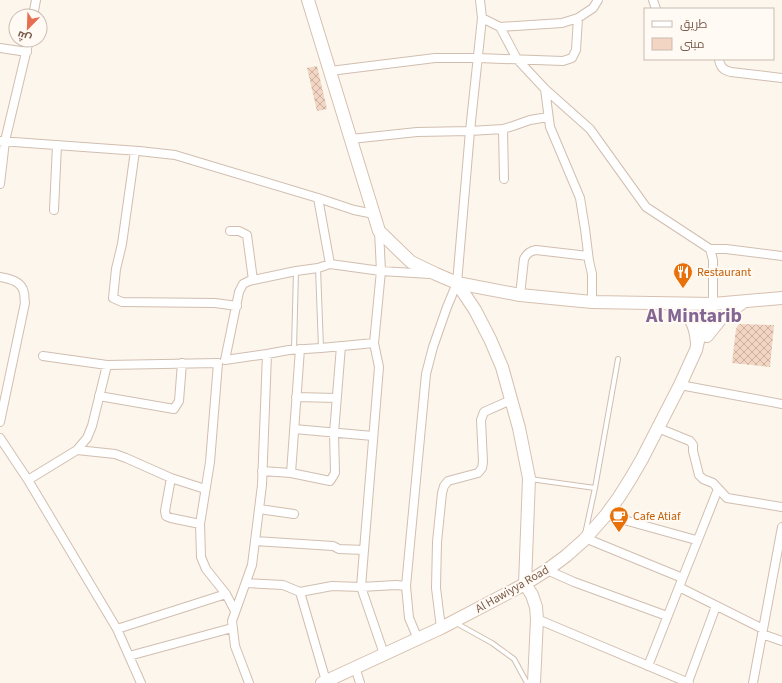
<svg xmlns="http://www.w3.org/2000/svg" width="782" height="683" viewBox="0 0 782 683" font-family="'Source Sans 3',Cairo,sans-serif">
<style>
.building{fill:url(#building-cross-hatch)}
.lines{fill:none;stroke-linecap:round;stroke-linejoin:round}
.lane-casing{stroke:#d1beb0;stroke-width:6}
.street-casing{stroke:#d1beb0;stroke-width:10}
.secondary-casing{stroke:#d6c0b0;stroke-width:14}
.lane{stroke:#fff;stroke-width:4}
.street{stroke:#fff;stroke-width:8}
.secondary{stroke:#fff;stroke-width:12}
.labels{text-anchor:middle;stroke-width:4;stroke-linejoin:round;paint-order:stroke}
.food-label{font-size:12px;fill:#c56008;stroke:#fffaf3;text-anchor:start}
.street-label{font-size:12px;fill:#7a5c4d;stroke:#fffaf3}
.town-label{font-size:20px;font-weight:bold;fill:#846695;stroke:#fffaf3}
</style>
<defs>
<pattern id="building-cross-hatch" width="8" height="8" patternUnits="userSpaceOnUse"><rect width="8" height="8" fill="#f3d5c3"/><path d="M0 0l8 8M0 8l8-8" fill="none" stroke="#cab0a1"/></pattern>
</defs>
<rect width="100%" height="100%" fill="#fdf6ec"/>
<path class="building" d="M317 66 327 109 317 111 307 68Z
M740 324 774 325 770 367 732 363 736 329 738 326Z"/>
<g class="lines">
<defs>
<path id="lane" d="M318 268 321 348
M294 349 296 271
M530 479 595 488
M585 534 595 488 618 359
M456 623 492 643 514 659 527 683"/>
<path id="street" d="M653 0 656 9
M33 16 36 0
M482 18 500 27 517 59 545 89 590 129 646 207 710 249 713 260V304
M500 27 562 23 578 18 593 8 598 0
M0 48 27 52
M719 59C720 67 723 70 731 72L782 78
M330 71 435 58H478L563 61 572 58 576 50 578 18
M545 89 550 127 580 198 585 229 589 261 592 274V302
M503 129 504 179
M351 139 417 132 470 131 503 129 513 126 530 120 548 117
M0 141 139 151 175 155 318 198 354 210 374 214
M135 151 122 244 116 269 113 298 122 302 215 303 237 306
M0 184 5 141 29 40
M318 198 330 264
M54 210 57 145
M230 231H239L247 235 253 280
M379 231 381 271 374 343 321 348 289 350 267 354 225 360 239 292 243 284 249 281 296 271 318 268 330 264 381 271 430 274
M710 249H726L782 256
M0 277C10 279 22 281 24 293 25 296 24 300 25 303L0 422
M520 295 524 259C527 253 530 251 536 250L588 256
M374 343 379 367 361 587 384 654
M300 349 291 473 330 481 335 473 334 433 341 346
M43 356 107 365 218 363 210 462 200 524 201 557 206 569 226 594 235 611
M680 385 782 404
M99 396 174 409 179 401 182 363
M296 397 337 398
M658 428 690 441 693 445V451L699 475 703 479 713 483 727 498 782 507
M294 429 373 436
M0 438 28 480 117 629 141 683
M77 450 115 454 126 458 171 478 205 489
M262 471 291 473
M171 478 165 511 166 516 171 518 200 524
M28 480 77 450 87 438 92 426 107 365
M259 509 294 514
M585 538 680 577H683L697 542 696 540 606 515
M255 541 333 546 339 549 364 550
M697 542 718 489
M547 570 574 582 667 616
M246 583 283 585 300 592 332 586 361 587 396 585 406 586
M679 587 763 629
M300 592 326 681
M537 619 689 683
M441 628 436 588 437 542 442 493 444 486 448 481 478 473 482 468 483 462 481 420 484 412 511 400
M117 629 226 594
M762 634 782 641
M418 639 409 618 406 586 426 374 433 347 447 307 457 283 470 131 482 18 480 0
M129 656 232 628
M648 666 683 577
M355 667 360 683
M688 682 716 606
M249 683 235 646 232 621 252 565 262 485 267 354
M753 683 782 527"/>
<path id="secondary" d="M308 0 379 231 411 262 436 274 457 283 520 295 592 302 713 304 782 298
M457 283 475 310 490 339 502 367 519 428 529 478 525 584 532 595 536 607 537 619 534 683
M669 304C689 315 695 319 697 343
M707 336 723 316 742 303
M322 683 441 628 525 584 547 570 566 556 584 540 606 515 619 497 631 478 642 459 680 385 696 350 699 337 713 304"/>
</defs>
<use href="#lane" class="lane-casing"/>
<use href="#street" class="street-casing"/>
<use href="#secondary" class="secondary-casing"/>
<use href="#lane" class="lane"/>
<use href="#street" class="street"/>
<use href="#secondary" class="secondary"/>
</g>
<defs>
<symbol id="restaurant-pin" viewBox="-11 -11 22 30"><path d="M0 17L-7.5 6A9.5 9.5 0 1 1 7.5 6Z" fill="#e8710a" stroke="#fffaf3"/><path d="M-5-6h1v4h1v-4h1v4h1v-4h1v5L-1.5 .5V6h-2V.5L-5-1ZM5-6V6H3V1.5H1.5Q1.5-4 5-6Z" fill="#fff"/></symbol>
<symbol id="cafe-pin" viewBox="-11 -11 22 30"><path d="M0 17L-7.5 6A9.5 9.5 0 1 1 7.5 6Z" fill="#e8710a" stroke="#fffaf3"/><path d="M-5.5-4.5H6V0H3Q3 3.5 0 3.5H-2.5Q-5.5 3.5-5.5 0ZM3-3.2v2h1.7v-2ZM-6 4.5H4V6H-6Z" fill="#fff"/></symbol>
</defs>
<g fill-rule="evenodd">
<use href="#restaurant-pin" x="672" y="261" width="22" height="30"/>
<use href="#cafe-pin" x="608" y="505" width="22" height="30"/>
</g>
<g class="labels">
<g class="food-label">
<text x="697" y="276">Restaurant</text>
<text x="633" y="520">Cafe Atiaf</text>
</g>
<g class="street-label">
<text transform="translate(512 589) rotate(-30)" y="4">Al Hawiyya Road</text>
</g>
<g class="town-label">
<text x="694" y="322">Al Mintarib</text>
</g>
</g>
<rect x="644" y="8" width="130" height="52" fill="#fffaf3" stroke="#cabbb1"/>
<rect x="652" y="21" width="20" height="6" fill="#ffffff" stroke="#cabbb1"/>
<text x="680" y="28" font-size="12" fill="#7a5c4d">طريق</text>
<rect x="652" y="38" width="20" height="12" fill="#f3d5c3" stroke="#cabbb1"/>
<text x="680" y="48" font-size="12" fill="#7a5c4d">مبنى</text>
<g transform="translate(28 28) rotate(203)"><circle r="19" fill="#fffaf3" stroke="#cabbb1"/>
<path d="M0-3L7 15L0 10L-7 15Z" fill="#e76f51"/>
<text y="-6" font-size="11" font-weight="bold" text-anchor="middle" fill="#7a5c4d">ش</text>
</g>
</svg>
